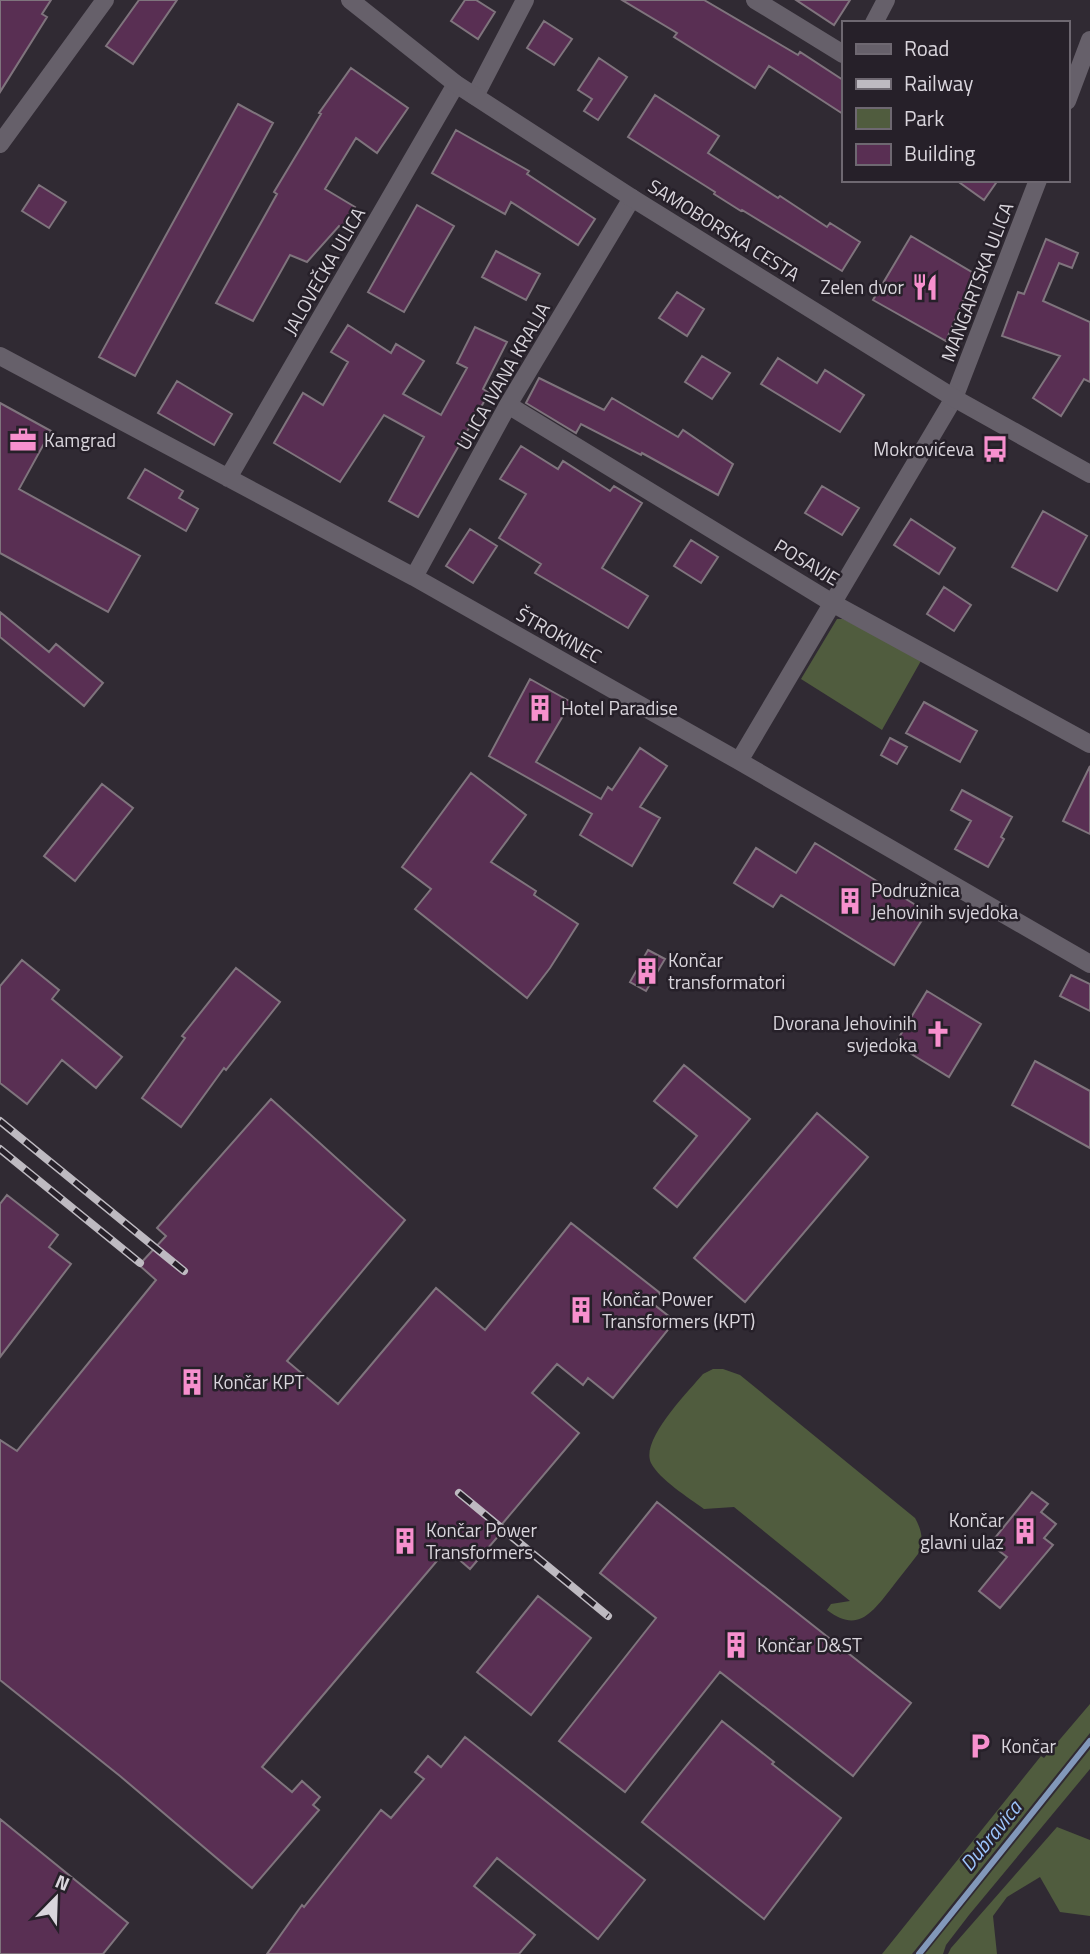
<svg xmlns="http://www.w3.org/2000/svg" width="1090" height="1954" viewBox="0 0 1090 1954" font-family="'Titillium Web',sans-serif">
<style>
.green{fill:#505c3e}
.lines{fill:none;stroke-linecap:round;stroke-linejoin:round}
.stream{stroke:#8298ba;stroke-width:6}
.building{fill:#592f53;stroke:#7f747d;stroke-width:2}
.street{stroke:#66606a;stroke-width:18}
.secondary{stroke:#66606a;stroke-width:18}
.rail-casing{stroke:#bebac1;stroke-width:8}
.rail{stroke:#262029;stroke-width:5;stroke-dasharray:16;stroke-linecap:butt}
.labels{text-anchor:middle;stroke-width:5;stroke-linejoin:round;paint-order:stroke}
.street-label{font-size:19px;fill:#d9d5dc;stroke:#262029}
.poi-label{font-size:19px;fill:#d9d5dc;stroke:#262029;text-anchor:start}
.water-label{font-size:21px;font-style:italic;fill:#9cc4fa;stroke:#262029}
</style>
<rect width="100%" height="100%" fill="#302a33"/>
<path class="green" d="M837 619H843L922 659 882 730 801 679Z
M713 1369H723L740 1375 915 1518C922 1531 924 1540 918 1554 909 1566 899 1578 890 1590 871 1614 857 1633 827 1610L831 1604 850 1601 734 1507 704 1509C689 1498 659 1479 651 1463 640 1440 688 1392 703 1374Z
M1090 1704V1733L912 1954H882L1041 1756 1044 1758Z
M1090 1749V1769L969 1915 946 1945 943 1954H925Z
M1057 1827 1090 1840V1916L1060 1912 1040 1877 1007 1897 993 1916 997 1954H948L951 1948Z"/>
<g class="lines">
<path class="stream" d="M919 1954 1090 1741"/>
</g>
<path class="building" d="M0 0H51L42 14 47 17 0 92Z
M139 0H177L133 64 106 46Z
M465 0H476L495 12 478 39 451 21Z
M622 0H704L798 55 800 52 843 80V114L769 66 755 88 674 37 677 33Z
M796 0H850L834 25Z
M544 21 572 39 554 65 527 48Z
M599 58 627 77 598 120 584 111 592 99 578 90Z
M351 68 408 108 377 153 356 138 325 189 355 207 342 228 339 226 307 262 290 255 253 321 216 303 277 194 274 192 321 114 319 113Z
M655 95 719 136 708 153 778 198 780 196 827 227 830 223 860 242 842 271 742 210 741 211 714 194 715 192 628 137Z
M238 104 273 123 135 376 99 357Z
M456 130 529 171 527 174 595 219 578 245 511 202 505 214 432 173Z
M956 180H998L984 200Z
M39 185 66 202 49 228 22 211Z
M417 205 454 226 404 312 368 292Z
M911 236 975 274 946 341 873 300Z
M1046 239 1078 253 1072 268 1059 263 1043 301 1090 322V382L1084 379 1061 416 1033 398 1060 356 1002 336 1018 292 1024 294Z
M496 251 540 274 526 300 482 277Z
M677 292 704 309 687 336 659 318Z
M348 325 391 353 396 344 424 361 403 394 441 415 467 368 457 363 475 327 507 342 483 389 489 393 418 517 389 501 424 437 384 415 340 482 274 443 303 393 323 405 348 362 331 352Z
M702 356 730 373 712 399 685 382Z
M778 358 817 383 825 370 864 395 840 432 761 384Z
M539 378 604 410 612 398 678 437 683 430 733 464 718 495 642 453 641 455 581 424 576 433 526 403Z
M177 381 232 414 214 445 158 413Z
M0 403 51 431 19 489 140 556 108 612 0 553Z
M521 446 558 469 563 461 610 491 614 486 642 503 602 568 648 596 628 628 535 573 541 564 499 538 526 494 500 479Z
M145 469 183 491 179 498 198 509 186 531 128 498Z
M822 486 859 508 842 535 805 513Z
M1043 511 1087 536 1057 591 1012 567Z
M911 519 955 548 939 574 894 545Z
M470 529 497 546 473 583 446 566Z
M691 540 718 557 701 583 674 566Z
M944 587 971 605 954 631 927 614Z
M0 612 49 652 56 644 103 683 84 706 0 637Z
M530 679 571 702 536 762 601 799 608 787 612 790 640 748 667 766 640 807 660 818 632 866 580 835 592 814 489 756Z
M924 702 977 731 960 762 906 733Z
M890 738 907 747 897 764 881 755Z
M1090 766V834L1063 821Z
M471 773 526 815 491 862 536 891 534 895 578 924 550 968 527 998 415 909 431 889 402 867Z
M102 784 133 808 75 881 44 856Z
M962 790 1012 817 1001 837 1004 839 988 867 955 849 971 821 951 810Z
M815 843 927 912 894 965 781 895 773 907 734 883 756 848 796 873Z
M648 950 665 959 646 991 630 982Z
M22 960 59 990 52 999 122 1057 96 1088 62 1060 27 1104 0 1083V986Z
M236 968 280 1002 226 1070 224 1068 181 1127 142 1098 185 1038 182 1036Z
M1071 975 1090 984V1011L1060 996Z
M927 991 981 1024 949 1077 895 1044Z
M1035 1061 1090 1091V1148L1012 1105Z
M684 1065 750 1119 677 1207 654 1188 697 1136 654 1101Z
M271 1099 405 1220 287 1361 338 1404 436 1288 485 1330 571 1223 660 1293 652 1303 675 1321 613 1398 588 1378 583 1385 557 1364 532 1393 579 1433 497 1530 501 1533 470 1569 447 1549 262 1767 292 1792 302 1781 320 1797 313 1805 319 1810 252 1888 120 1776 0 1680V1440L17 1451 156 1280 139 1265 166 1236 157 1228Z
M817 1113 868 1157 745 1302 694 1258Z
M7 1195 58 1235 49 1247 71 1264 0 1357V1204Z
M1032 1492 1048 1504 1041 1512 1056 1524 1044 1538 1053 1545 1000 1608 979 1591 1007 1557 990 1544Z
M657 1502 911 1703 853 1776 720 1672 625 1792 559 1741 656 1618 600 1573Z
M538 1596 591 1638 531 1715 477 1672Z
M722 1721 774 1762 772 1764 841 1818 764 1919 642 1822Z
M465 1737 645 1880 598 1939 497 1858 474 1886 535 1935 519 1954H267L302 1905 304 1907 381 1810 391 1818 424 1779 415 1772 428 1756 441 1767Z
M0 1819 128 1923 103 1954H0Z"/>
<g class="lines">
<path class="street" d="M755 0 843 54
M874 23 886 0
M475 96 525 0
M1067 101 1090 40
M0 144 105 0
M0 356 414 577 739 761 1090 964
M508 405 834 604 1090 744
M228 478 456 84
M414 577 508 405 632 198
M739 761 954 398 1038 180"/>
<path class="secondary" d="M350 0 456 84 632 198 954 398 1090 474"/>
<defs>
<path id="rail" d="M0 1121 184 1271
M0 1149 140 1263
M459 1493 608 1616"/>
</defs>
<use href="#rail" class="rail-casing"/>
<use href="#rail" class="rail"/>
</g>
<defs>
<symbol id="restaurant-bare" viewBox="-9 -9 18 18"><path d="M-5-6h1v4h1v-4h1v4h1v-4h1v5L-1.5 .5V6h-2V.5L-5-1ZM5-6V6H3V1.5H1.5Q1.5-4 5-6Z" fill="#f790ce" stroke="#262029" stroke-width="2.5" paint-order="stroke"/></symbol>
<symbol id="office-bare" viewBox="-9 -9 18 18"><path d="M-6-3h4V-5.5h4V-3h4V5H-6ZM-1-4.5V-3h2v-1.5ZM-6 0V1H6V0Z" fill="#f790ce" stroke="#262029" stroke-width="2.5" paint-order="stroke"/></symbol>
<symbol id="bus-bare" viewBox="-9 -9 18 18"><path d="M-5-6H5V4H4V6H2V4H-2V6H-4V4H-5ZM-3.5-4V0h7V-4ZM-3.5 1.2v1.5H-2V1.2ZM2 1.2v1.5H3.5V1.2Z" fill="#f790ce" stroke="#262029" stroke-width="2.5" paint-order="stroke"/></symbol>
<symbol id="building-bare" viewBox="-9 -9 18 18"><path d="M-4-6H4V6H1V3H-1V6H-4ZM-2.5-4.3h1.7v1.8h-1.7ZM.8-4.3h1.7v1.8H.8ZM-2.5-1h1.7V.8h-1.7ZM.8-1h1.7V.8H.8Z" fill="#f790ce" stroke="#262029" stroke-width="2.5" paint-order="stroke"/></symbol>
<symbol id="church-bare" viewBox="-9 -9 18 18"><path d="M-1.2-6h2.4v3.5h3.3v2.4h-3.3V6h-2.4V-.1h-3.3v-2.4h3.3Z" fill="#f790ce" stroke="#262029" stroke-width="2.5" paint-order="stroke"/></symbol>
<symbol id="parking-bare" viewBox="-9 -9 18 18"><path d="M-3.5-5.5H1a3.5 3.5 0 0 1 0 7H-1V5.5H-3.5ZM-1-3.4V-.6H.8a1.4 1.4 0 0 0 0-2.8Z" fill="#f790ce" stroke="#262029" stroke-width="2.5" paint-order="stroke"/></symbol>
</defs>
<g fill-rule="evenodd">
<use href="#restaurant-bare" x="906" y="268" width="38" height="38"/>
<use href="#office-bare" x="4" y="421" width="38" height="38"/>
<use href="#bus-bare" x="976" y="430" width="38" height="38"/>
<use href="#building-bare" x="521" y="689" width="38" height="38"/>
<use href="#building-bare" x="831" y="882" width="38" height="38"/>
<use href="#building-bare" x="628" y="952" width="38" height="38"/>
<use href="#church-bare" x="919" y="1015" width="38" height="38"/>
<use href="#building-bare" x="562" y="1291" width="38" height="38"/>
<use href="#building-bare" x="173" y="1363" width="38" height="38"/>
<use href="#building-bare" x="1006" y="1512" width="38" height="38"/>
<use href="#building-bare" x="386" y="1522" width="38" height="38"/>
<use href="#building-bare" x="717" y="1626" width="38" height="38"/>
<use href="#parking-bare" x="961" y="1727" width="38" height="38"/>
</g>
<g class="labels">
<g class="street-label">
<text transform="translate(724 230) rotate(32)" y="7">SAMOBORSKA CESTA</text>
<text transform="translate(324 271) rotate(-60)" y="7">JALOVEČKA ULICA</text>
<text transform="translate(977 282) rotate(-69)" y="7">MANGARTSKA ULICA</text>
<text transform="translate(503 376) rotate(-60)" y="7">ULICA IVANA KRALJA</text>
<text transform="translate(807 562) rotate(31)" y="7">POSAVJE</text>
<text transform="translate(559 635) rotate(29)" y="7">ŠTROKINEC</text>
</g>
<g class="poi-label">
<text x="904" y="294" text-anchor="end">Zelen dvor</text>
<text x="44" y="447">Kamgrad</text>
<text x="974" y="456" text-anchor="end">Mokrovićeva</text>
<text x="561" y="715">Hotel Paradise</text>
<text x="871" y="897">Podružnica<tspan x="871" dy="22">Jehovinih svjedoka</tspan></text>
<text x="668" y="967">Končar<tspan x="668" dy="22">transformatori</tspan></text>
<text x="917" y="1030" text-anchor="end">Dvorana Jehovinih<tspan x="917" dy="22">svjedoka</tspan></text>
<text x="602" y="1306">Končar Power<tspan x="602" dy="22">Transformers (KPT)</tspan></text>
<text x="213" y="1389">Končar KPT</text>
<text x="1004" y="1527" text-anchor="end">Končar<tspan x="1004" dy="22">glavni ulaz</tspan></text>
<text x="426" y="1537">Končar Power<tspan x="426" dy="22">Transformers</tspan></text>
<text x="757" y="1652">Končar D&amp;ST</text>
<text x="1001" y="1753">Končar</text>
</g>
<g class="water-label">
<text transform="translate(991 1836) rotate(-51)" y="7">Dubravica</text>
</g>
</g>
<rect x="842" y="21" width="228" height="161" fill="#262029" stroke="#6e6871" stroke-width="2"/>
<rect x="856" y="44" width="35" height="10" fill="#66606a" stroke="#6e6871" stroke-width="2"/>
<text x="904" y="56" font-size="21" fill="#d9d5dc">Road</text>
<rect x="856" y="79" width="35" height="10" fill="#bebac1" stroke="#6e6871" stroke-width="2"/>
<text x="904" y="91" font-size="21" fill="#d9d5dc">Railway</text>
<rect x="856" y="108" width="35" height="21" fill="#505c3e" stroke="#6e6871" stroke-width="2"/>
<text x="904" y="126" font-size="21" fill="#d9d5dc">Park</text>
<rect x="856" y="144" width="35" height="21" fill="#592f53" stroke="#6e6871" stroke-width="2"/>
<text x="904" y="161" font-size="21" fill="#d9d5dc">Building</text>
<g transform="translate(56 1898) rotate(23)" stroke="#262029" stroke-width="5" paint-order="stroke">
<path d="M0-5L12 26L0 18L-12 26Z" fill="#d9d5dc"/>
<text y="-10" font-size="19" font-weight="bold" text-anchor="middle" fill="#d9d5dc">N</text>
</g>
</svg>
